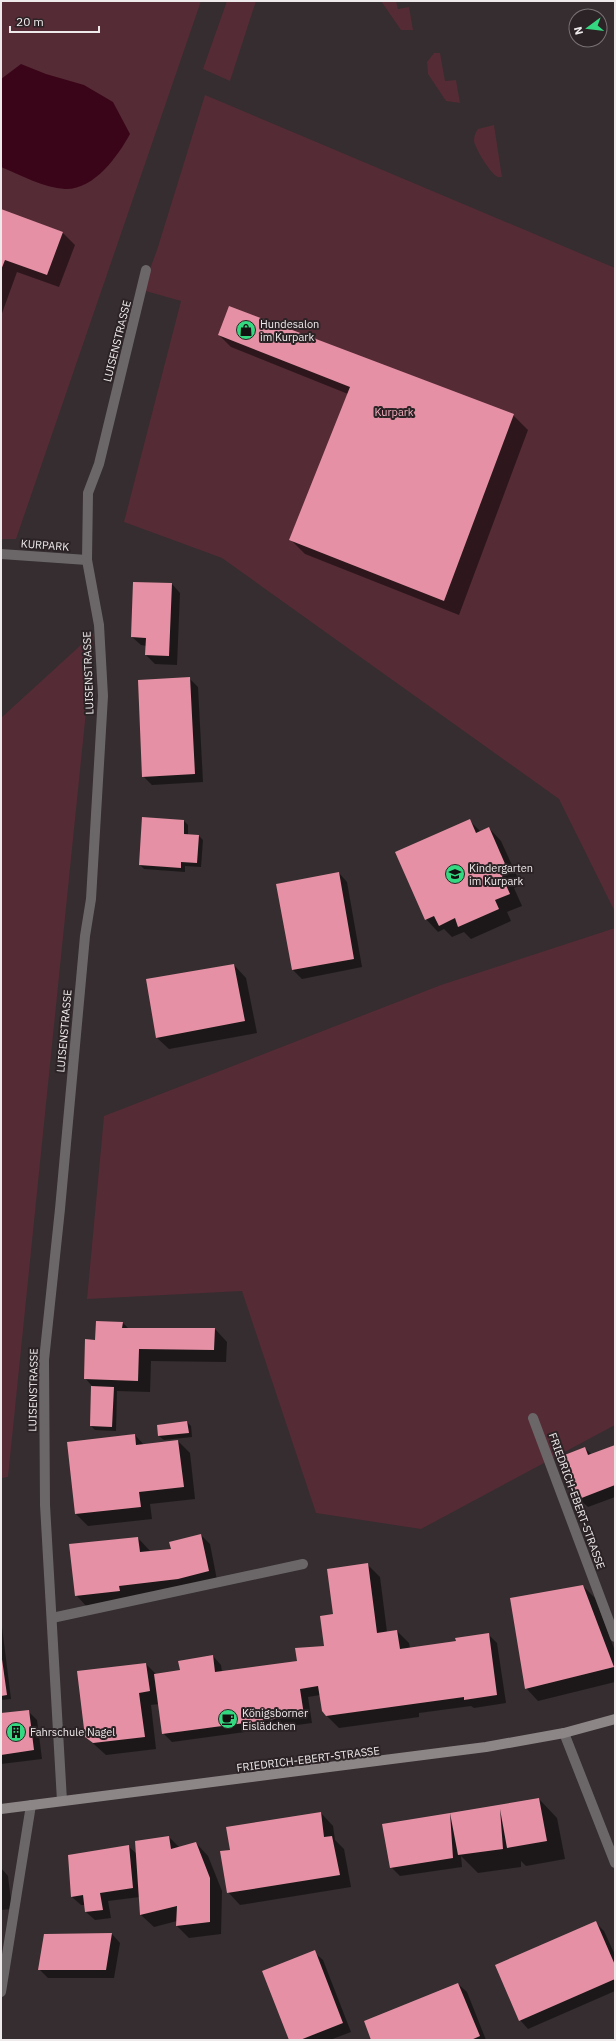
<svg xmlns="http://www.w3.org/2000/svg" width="616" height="2041" viewBox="0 0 616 2041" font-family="'IBM Plex Sans',sans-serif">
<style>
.green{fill:#552b36}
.water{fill:#3b0519}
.shadow{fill:#0007}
.building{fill:#e590a4}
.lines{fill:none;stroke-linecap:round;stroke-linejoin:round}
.lane{stroke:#6b6768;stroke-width:10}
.street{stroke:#6b6768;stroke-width:10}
.secondary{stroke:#8d8687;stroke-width:10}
.labels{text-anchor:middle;stroke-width:4;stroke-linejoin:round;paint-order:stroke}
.poi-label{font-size:11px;fill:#eee9ea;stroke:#2b2325;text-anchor:start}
.street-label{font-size:11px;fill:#eee9ea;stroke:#2b2325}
.park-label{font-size:11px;fill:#f3afbe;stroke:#2b2325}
</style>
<rect width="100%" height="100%" fill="#352d2f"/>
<path class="green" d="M1 1H201L16 539H1Z
M227 1H256L230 81 203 69Z
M381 1H396L398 9 409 7 413 30H401Z
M434 53H440L445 81 456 80 460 103 446 101 428 74 427 62Z
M205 95 615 268V912L559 799 222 558 124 522 181 301 142 290 157 250Z
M494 125 502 177H498C491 175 475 148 474 141 474 136 475 133 478 129Z
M94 633 8 1477 1 1478V718Z
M615 928V1425L421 1529 316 1513 242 1291 87 1299 104 1116 441 985Z"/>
<path class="water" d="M21 64 46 74 84 85 113 102 130 134C118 156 94 190 65 189 44 188 21 175 1 167V79Z"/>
<path class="shadow" d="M1 210 62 232 75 245 59 287 17 272 1 316Z
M219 335 513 415 528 430 459 615 305 554 290 539 348 394 231 347Z
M172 584 180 593 177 665 155 664 146 655 147 646 141 645 132 637Z
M189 678 198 687 203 782 152 785 143 776Z
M143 819 184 821 188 825V835L199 836 203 840 201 867 185 866V872L144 869 140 865Z
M469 820 481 832 489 828 501 841 521 885 514 888 522 906 507 912 511 921 471 939 464 932 452 937 444 929 438 932 426 919Z
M339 873 347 882 362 967 302 979 293 970 277 884Z
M234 965 246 978 257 1033 169 1049 156 1037Z
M123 1323 129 1329H215L227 1342 226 1362 151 1361 150 1392 117 1391 116 1431 95 1430 91 1426 92 1386 85 1378 96 1341Z
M187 1422 191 1426 192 1437 164 1440 159 1436 158 1426Z
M135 1435 144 1445 178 1441 190 1453 195 1499 150 1504 152 1519 88 1526 76 1514Z
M615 1446V1497L588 1507 579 1499 585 1448 592 1455Z
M201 1535 210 1544 217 1580 88 1608 76 1595 138 1538 151 1552 170 1550Z
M367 1564 380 1577 387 1632 397 1631 409 1643 410 1648 457 1642 488 1634 497 1643 506 1703 474 1708 471 1706 419 1713V1717L339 1728 326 1715 320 1695 308 1697 312 1723 172 1742 163 1733 159 1704 151 1705 156 1749 106 1755 86 1737 146 1664 156 1674 181 1671 213 1656 221 1665 222 1672 298 1662 325 1646 334 1615Z
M583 1586 595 1598 615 1651V1682L538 1701 526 1688Z
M1 1619 11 1699 1 1700Z
M28 1711 37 1720 42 1759 1 1764V1714Z
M539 1799 557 1818 565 1859 526 1866 521 1861V1867L478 1873 461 1856 462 1867 400 1876 391 1867 450 1814Z
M321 1813 333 1826 335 1840 344 1849 351 1887 240 1905 228 1892 231 1851Z
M169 1837 180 1848 196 1843 208 1856 222 1891 221 1934 189 1938 177 1926V1921L154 1927 141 1915 140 1897 108 1901 111 1918 95 1920 86 1912 85 1905H81L72 1897 128 1846 137 1854Z
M1 1868 8 1876 12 1909 1 1910Z
M595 1922 604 1931 615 1955V1991L528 2029 520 2020Z
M112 1934 120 1943 114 1978H48L39 1969Z
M314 1952 323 1960 351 2032 330 2040H290Z
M458 1984 467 1992 486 2040H372Z"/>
<path class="building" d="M1 209 63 232 47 275 5 260 1 270Z
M229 306 514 414 444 601 289 540 350 387 218 335Z
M133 582 172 583 169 656 145 655 146 638 131 637Z
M190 677 195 774 142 777 138 680Z
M142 817 184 820V834L199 835 197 863 181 862V868L139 865Z
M470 819 476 833 489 827 509 873 502 876 510 894 495 900 499 909 458 927 455 918 439 926 434 916 425 920 395 852Z
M339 872 354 959 292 970 276 884Z
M234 964 245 1021 156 1038 146 979Z
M96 1321 123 1322 122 1328H215L214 1350 139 1349 138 1381 84 1379 85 1339 95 1340Z
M91 1386 114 1387 112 1427 90 1426Z
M187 1421 189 1433 158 1436 157 1425Z
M135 1434 136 1445 178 1440 184 1487 139 1492 141 1507 75 1514 67 1442Z
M615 1445V1485L579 1499 562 1456 585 1447 588 1455Z
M201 1534 209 1571 178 1579 119 1586 120 1591 75 1596 69 1544 138 1537 140 1552 171 1549 169 1542Z
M368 1563 377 1633 397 1630 400 1649 456 1641 455 1638 489 1633 497 1695 464 1700V1697L326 1716 322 1711 318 1686 300 1689 304 1715 162 1734 154 1674 180 1670 178 1661 213 1655 215 1672 297 1661 295 1648 324 1646 320 1616 333 1614 327 1569Z
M583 1585 614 1667 525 1689 510 1598Z
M1 1652 7 1695 1 1696Z
M146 1663 150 1691 139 1693 145 1737 93 1743 85 1737 77 1671Z
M29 1710 34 1750 1 1755V1713Z
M539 1798 547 1841 507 1848 500 1809 503 1849 458 1855 450 1813Z
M321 1812 324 1837 332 1836 340 1875 227 1893 220 1851 230 1850 226 1827Z
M450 1813 453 1858 390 1868 382 1824Z
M169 1836 171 1849 196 1842 210 1878V1922L176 1926 177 1906 140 1915 135 1841Z
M129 1845 133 1888 100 1893 103 1910 85 1912 83 1895 71 1897 68 1855Z
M596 1921 615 1965V1979L519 2021 495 1965Z
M112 1933 106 1970H38L44 1934Z
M315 1950 343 2023 300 2040H289L262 1971Z
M458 1983 480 2036 471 2040H371L364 2021Z"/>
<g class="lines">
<path class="lane" d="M1 554 87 560
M52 1618 303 1564"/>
<path class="street" d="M533 1418 615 1637
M564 1733 615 1863
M62 1801 45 1505 44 1360 60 1209 85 936 91 899 103 696 99 625 87 560 88 493 99 464 146 270
M1 1992 31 1805"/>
<path class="secondary" d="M1 1809 486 1747 564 1733 615 1719"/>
</g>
<defs>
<symbol id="shop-disc" viewBox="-11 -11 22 22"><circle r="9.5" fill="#34d881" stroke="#2b2325"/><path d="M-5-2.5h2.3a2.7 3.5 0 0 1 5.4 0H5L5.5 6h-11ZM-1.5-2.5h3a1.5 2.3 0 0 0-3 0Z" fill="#111"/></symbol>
<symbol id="school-disc" viewBox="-11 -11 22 22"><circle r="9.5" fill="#34d881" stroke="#2b2325"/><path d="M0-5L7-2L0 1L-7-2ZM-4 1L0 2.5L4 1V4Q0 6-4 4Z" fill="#111"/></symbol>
<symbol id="cafe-disc" viewBox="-11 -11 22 22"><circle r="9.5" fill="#34d881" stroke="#2b2325"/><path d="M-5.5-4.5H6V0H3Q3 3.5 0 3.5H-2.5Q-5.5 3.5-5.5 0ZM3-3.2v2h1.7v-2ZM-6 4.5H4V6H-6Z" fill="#111"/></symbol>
<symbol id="building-disc" viewBox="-11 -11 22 22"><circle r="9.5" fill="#34d881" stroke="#2b2325"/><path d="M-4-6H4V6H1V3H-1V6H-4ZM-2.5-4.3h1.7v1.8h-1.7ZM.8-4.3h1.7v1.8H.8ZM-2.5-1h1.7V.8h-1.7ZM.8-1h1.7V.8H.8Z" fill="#111"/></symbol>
</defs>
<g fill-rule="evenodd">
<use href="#shop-disc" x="235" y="319" width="22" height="22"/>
<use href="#school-disc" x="444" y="863" width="22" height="22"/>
<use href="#cafe-disc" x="217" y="1708" width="22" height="22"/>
<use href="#building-disc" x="5" y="1721" width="22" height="22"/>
</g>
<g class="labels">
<g class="poi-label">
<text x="260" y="328">Hundesalon<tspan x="260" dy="13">im Kurpark</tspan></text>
<text x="469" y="872">Kindergarten<tspan x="469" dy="13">im Kurpark</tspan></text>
<text x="242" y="1717">Königsborner<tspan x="242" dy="13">Eislädchen</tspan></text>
<text x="30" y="1736">Fahrschule Nagel</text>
</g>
<g class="street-label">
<text transform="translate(117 341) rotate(-76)" y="4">LUISENSTRASSE</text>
<text transform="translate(45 545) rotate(4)" y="4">KURPARK</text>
<text transform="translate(88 673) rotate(-92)" y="4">LUISENSTRASSE</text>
<text transform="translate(64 1031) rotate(-85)" y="4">LUISENSTRASSE</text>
<text transform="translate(33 1390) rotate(-89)" y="4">LUISENSTRASSE</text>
<text transform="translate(577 1501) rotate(70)" y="4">FRIEDRICH-EBERT-STRASSE</text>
<text transform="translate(308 1759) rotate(-7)" y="4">FRIEDRICH-EBERT-STRASSE</text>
</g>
<g class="park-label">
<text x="394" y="416">Kurpark</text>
</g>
</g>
<rect width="616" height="2041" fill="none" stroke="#eee9ea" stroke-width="4"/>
<g transform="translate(588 28) rotate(255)"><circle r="19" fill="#2b2325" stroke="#797274"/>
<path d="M0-3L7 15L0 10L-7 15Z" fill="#34d881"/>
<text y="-6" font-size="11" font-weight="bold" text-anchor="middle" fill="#eee9ea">N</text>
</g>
<path d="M10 26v6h89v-6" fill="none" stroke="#eee9ea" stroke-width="2"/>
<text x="16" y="26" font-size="12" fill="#eee9ea" stroke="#2b2325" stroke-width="3" paint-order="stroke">20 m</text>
</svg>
